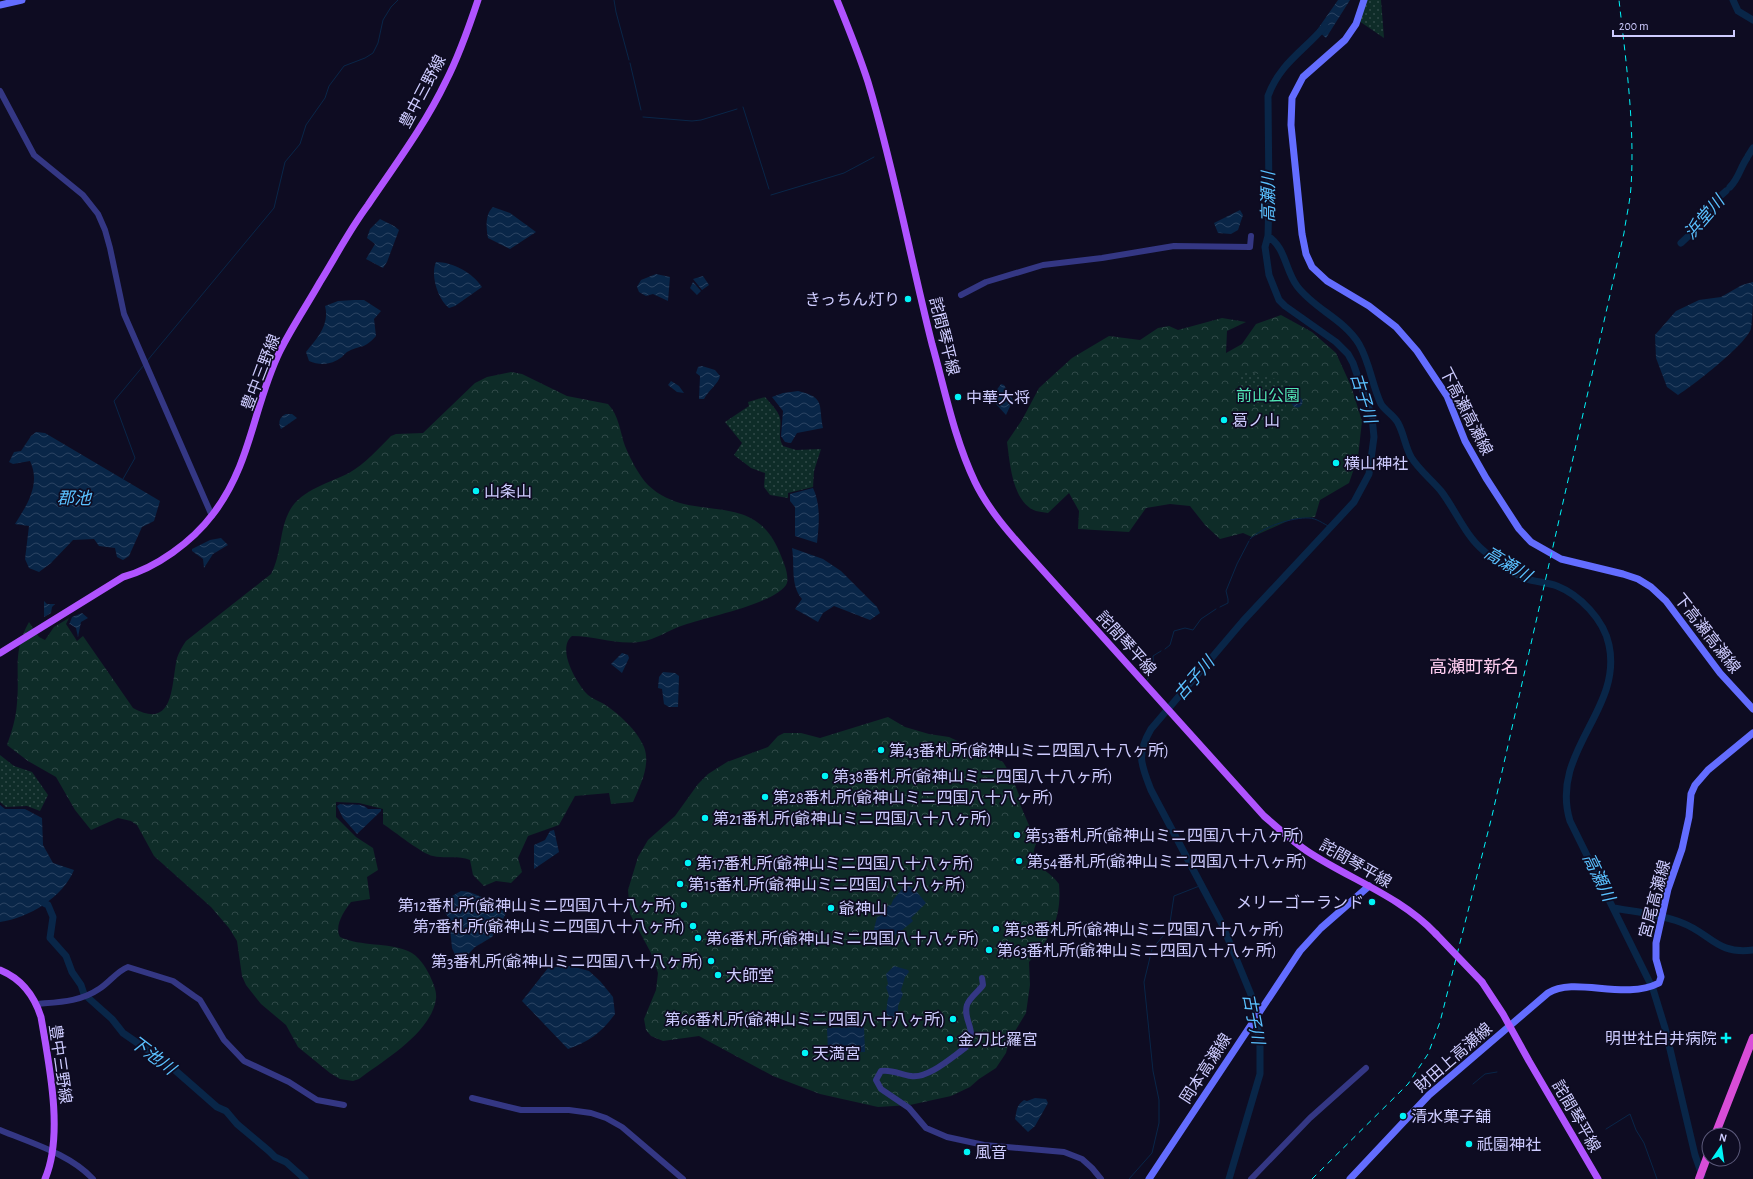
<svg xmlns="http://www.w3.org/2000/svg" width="1753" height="1179" viewBox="0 0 1753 1179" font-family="'Alegreya Sans','Noto Sans JP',sans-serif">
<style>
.forest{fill:url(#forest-crowns)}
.park{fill:url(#park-dots)}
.water{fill:url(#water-waves)}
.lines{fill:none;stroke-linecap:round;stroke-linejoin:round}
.stream{stroke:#092648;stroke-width:1}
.river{stroke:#092648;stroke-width:7}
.tertiary{stroke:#343784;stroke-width:6}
.secondary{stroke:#636dff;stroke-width:7}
.primary{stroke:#b053ff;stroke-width:7}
.trunk{stroke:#d84dd7;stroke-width:8}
.rail{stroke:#00f4f7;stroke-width:1;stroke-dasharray:6 5;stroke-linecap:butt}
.primary-bridge{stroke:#b053ff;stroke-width:7}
.poi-dot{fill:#00f4f7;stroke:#0e0c22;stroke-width:1.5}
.labels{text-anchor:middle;stroke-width:3.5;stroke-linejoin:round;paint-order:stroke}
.street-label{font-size:16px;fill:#ceccff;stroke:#0e0c22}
.poi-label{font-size:16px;fill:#ceccff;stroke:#0e0c22;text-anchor:start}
.park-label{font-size:16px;fill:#51e6b4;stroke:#0e0c22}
.water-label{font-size:17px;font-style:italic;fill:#5ac1ff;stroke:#0e0c22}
.quarter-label{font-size:18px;fill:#ffcef1;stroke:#0e0c22}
</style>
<defs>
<pattern id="forest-crowns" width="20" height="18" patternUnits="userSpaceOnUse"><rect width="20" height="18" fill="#0e2c28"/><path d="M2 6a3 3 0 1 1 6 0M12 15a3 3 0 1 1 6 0" fill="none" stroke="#304948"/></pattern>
<pattern id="park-dots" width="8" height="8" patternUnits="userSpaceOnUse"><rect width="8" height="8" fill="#0e2c28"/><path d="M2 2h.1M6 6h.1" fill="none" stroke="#304948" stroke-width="1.8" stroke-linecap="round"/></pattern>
<pattern id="water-waves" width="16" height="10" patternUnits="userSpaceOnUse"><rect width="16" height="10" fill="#092648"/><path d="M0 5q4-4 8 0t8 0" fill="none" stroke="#2c4463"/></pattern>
</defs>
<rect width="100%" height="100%" fill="#0e0c22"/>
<path class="forest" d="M1281 315 1312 332 1336 353 1351 386 1362 421 1358 457 1349 483 1320 500 1315 517 1292 519 1252 537 1243 533 1220 539 1205 525 1190 506 1170 504 1146 508 1129 532 1078 529 1079 511 1069 493 1048 513C1044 512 1039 512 1036 511 1012 502 1010 463 1007 442L1022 420 1039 388 1072 358 1109 336 1140 340 1158 328 1169 326 1178 330 1222 318 1246 322 1227 331 1226 353 1242 344 1256 324Z
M511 372 522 374 567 396 608 404C619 415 620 432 625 446 630 458 639 476 648 485 691 526 752 487 779 551 783 561 789 573 787 583 779 603 705 617 684 625 668 630 656 640 639 642 616 645 595 636 572 636 556 649 577 684 588 695 593 699 599 701 604 704 619 714 637 730 644 747 651 765 640 786 633 802L611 804 609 793 575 796 559 825 528 836 518 858 522 872 511 883 496 881 484 886 473 875 470 860C458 855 446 859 433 856 422 854 394 831 383 824V809L359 803 336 802V817L356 837 373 848 378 870 367 877 370 899 351 902C344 911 334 926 340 937 362 947 387 942 408 951 419 956 425 966 430 976 433 983 437 991 436 999 431 1033 384 1060 359 1079L353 1081 340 1079 330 1073 298 1047 286 1025 261 1004 246 985 242 976 237 941 229 928 211 907 154 856 137 825 131 821 118 818 91 830 75 810 56 777 28 761 7 745C12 731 16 718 17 703 20 671 12 652 29 622L39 637 45 640 54 627 69 618 66 624 77 641 83 636 133 708C175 731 171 684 177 658 179 652 182 647 186 641L271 574C282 554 279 529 290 510 302 489 330 483 349 473 365 464 378 449 391 436L396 434 423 433 475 383 487 377Z
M888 717 905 727 929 734 949 737 1003 762 1011 775 1021 800 1020 804 1028 823 1037 842C1025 865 1048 868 1059 884 1062 918 1051 938 1029 962L1030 985 1026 1013 1009 1041 1006 1053 996 1068 979 1079 970 1087 951 1096 910 1105 878 1107 820 1094 773 1076 699 1036 663 1041 651 1036 646 1030 644 1019 656 990 658 973 651 953 630 914 628 890 638 857 648 840 675 816 698 784 708 774 727 762 768 747 778 736 784 733H801L820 738Z"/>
<path class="park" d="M1366 0H1381L1384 38 1359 21Z
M1250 372 1290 383 1288 398 1283 414 1265 411 1237 398 1238 384 1243 373Z
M765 397C770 403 778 410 780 418 782 428 777 436 783 446L796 450 821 449 814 471 813 487 788 493V498L770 495 764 487 765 473 751 468 734 455 742 443 725 422 749 406 748 402Z
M0 755 14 766 32 772 48 795 40 811 27 806 6 807 0 802Z"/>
<path class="water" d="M1338 0H1350L1326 38 1317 30Z
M493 207 510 213 536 232 510 249 488 238C486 228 485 214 493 207Z
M1240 210 1243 215 1238 230 1231 234 1218 233 1214 223Z
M380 219 394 226 399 230 387 262 383 268 366 259 375 244 367 238 370 229Z
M436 262C453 262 473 273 482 287L455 306 449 308C438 300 430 275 436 262Z
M656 274 670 277 668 301 653 294 646 296 639 292 637 287 641 280Z
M703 276 709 285 702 290 693 279Z
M693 282 701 291 697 295 690 288Z
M1753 282C1753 297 1753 315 1751 329 1745 345 1694 385 1678 395L1667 387 1656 358 1655 335 1676 311 1699 300 1721 297 1742 285Z
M354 300H364L381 311 374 319 376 336C363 350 363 344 349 351 346 352 344 355 342 357 332 365 320 366 309 361L306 352C317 338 330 325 325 306L338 301Z
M702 366 715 370 720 376C719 383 708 391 704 399H699L700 376 696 373 698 367Z
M671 381 679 386 684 393 677 392 668 385Z
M1001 384 1004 385 1013 400 1006 415 996 404 993 395Z
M798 391C826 398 818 404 823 428L797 433 791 443 785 442 781 436 783 411 772 397 783 393Z
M1291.5 402a5.5 5.5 0 1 1 11 0a5.5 5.5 0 1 1-11 0Z
M286 414H292L297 418 281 429C278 423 279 417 286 414Z
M36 432 45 433 160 501 154 521 142 527 129 556 123 560 117 557 115 548 99 546 94 539 73 540 51 563 39 572 29 568 25 559 29 526 15 524C27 505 41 484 30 461L13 464 9 462 14 452 21 451 31 436Z
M813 488C821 505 819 525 817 543L795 536V507L790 501V494Z
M221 538 228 545 213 554 204 568 203 559 192 551V549L210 540Z
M792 548 823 559 841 571 877 607 880 613 870 620 834 606 823 613 818 622 795 609 802 599C790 585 795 565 792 548Z
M44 601 47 604H55L52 607 51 613 44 617Z
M82 613 88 618 81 622 78 637 76 628 70 624 69 625 72 617Z
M622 653 628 655 629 658 622 673 611 664Z
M663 672 675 673 679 676 678 707H669L664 704 662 689 658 688 659 677Z
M340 804C349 806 361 802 368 809H381V811L357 834 343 818 337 806Z
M0 805 5 809H25L42 818 43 845 53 863 74 870C63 897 29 918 0 922Z
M554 830 559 852 534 869V845L545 840 550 831Z
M906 884 917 892 926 903 911 918 913 921C902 930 890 943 875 937L874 929 877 917 880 916 889 905H891L893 900Z
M461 891C477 891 492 907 509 902L508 909 500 925 492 937 475 947 459 964 452 948 449 918 443 910 445 900Z
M571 966 589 971 600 981 613 997 615 1014C602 1032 589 1042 568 1049L522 1001 548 968Z
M894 966 908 970 909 972 905 977 901 990 903 994 898 1006V1013L894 1020H889L885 1014C888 1008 886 1003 889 996L886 987 888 984 886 974Z
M864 1027 865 1052 828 1053 827 1028Z
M1035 1098 1046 1099 1048 1103 1035 1126 1028 1132 1015 1119C1017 1110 1016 1106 1024 1100L1027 1101Z"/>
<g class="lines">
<path class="stream" d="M614 0 616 12 629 60
M630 63 641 110
M743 107 769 189
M643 117 692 121 701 120 737 109
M771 195 844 173 874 157
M147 361 274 208 285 162 300 144 306 125 325 98 329 86 344 66 365 58 373 53 378 43 383 20 391 7 398 0
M123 479 135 458 114 401 144 365
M1250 539C1262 527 1293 517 1309 518 1316 518 1324 524 1330 527
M1220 607 1228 603V599L1226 591 1237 564 1249 541
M1165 649 1170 645 1174 631 1185 628 1193 630 1201 619 1216 609
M1147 680 1154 668 1153 656 1161 651
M1473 1084 1485 1074 1497 1072
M1606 1129 1630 1114 1636 1130 1644 1143 1657 1179
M1129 1179 1152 1153 1159 1123V1100L1153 1071 1144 982 1152 949 1169 929 1174 896 1202 885"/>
<path class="river" d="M1733 0 1738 11 1753 20
M1748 156 1753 148
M1730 187C1739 178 1740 168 1747 158
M1268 236C1286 248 1285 270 1297 286 1314 309 1344 319 1359 344 1370 363 1372 385 1381 404 1385 411 1394 415 1398 423 1404 434 1405 446 1411 457 1419 470 1431 479 1441 491 1455 509 1466 537 1484 551 1495 561 1511 572 1524 578 1534 582 1546 582 1557 586 1580 595 1604 620 1609 645 1623 710 1549 752 1570 821L1653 989 1665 1028 1695 1155 1702 1175
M1681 243 1698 227 1716 200 1726 191
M44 903 48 905 53 917 50 938 66 956 72 972 81 985 84 994 112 1019 123 1033 168 1064 217 1107 226 1111 237 1124 269 1151 275 1157 286 1162 305 1179
M1614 908C1636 912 1659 914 1680 922 1711 933 1716 955 1753 950
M1229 1179 1260 1074V1046L1254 1002 1222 924 1151 790C1141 764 1136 755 1151 729L1243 621 1354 502 1369 474 1374 437 1372 417 1353 363 1348 354 1336 342 1285 306 1279 300 1269 275 1265 247 1268 236 1269 198 1268 96C1280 63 1304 51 1325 26"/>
<path class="tertiary" d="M0 91 34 155 83 195 98 214 105 230 110 248 124 314 212 516
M961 295 986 282 1043 265 1102 258 1174 246 1250 247 1251 236
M982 978 983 985C979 991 969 998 967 1005 962 1021 980 1032 965 1048 952 1057 928 1079 911 1076 901 1075 892 1069 881 1071L876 1080 881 1089 909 1108 926 1128 947 1137 984 1145 1064 1152 1082 1159 1092 1168 1101 1179
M36 1004C58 1002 80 1002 99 989 109 983 117 971 128 967L173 981 194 996 200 1000 224 1040 244 1061 289 1082 317 1100 344 1105
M472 1098 521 1110H569L591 1113 606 1118 622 1127 683 1179
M0 1130C31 1143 70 1154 93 1179
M1251 1179 1310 1118 1366 1068"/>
<path class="secondary" d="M1364 0 1356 24 1345 40 1303 77 1292 98 1291 125 1302 234 1306 254 1312 267 1327 281 1369 306 1396 327 1417 351 1447 396 1465 441 1486 478 1519 529 1531 542 1561 559 1623 574 1638 579 1651 587 1666 601 1720 673 1753 709
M0 5 22 0
M1149 1179 1300 951 1321 928 1369 886
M1350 1179 1429 1095 1548 993C1575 976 1624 1001 1659 983L1661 977 1656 959V943L1668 889 1682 849 1689 817 1691 794 1695 785 1708 770 1753 733"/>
<path class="primary" d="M837 0C848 27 859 54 868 82 894 168 910 257 932 344 945 390 954 438 975 482 988 509 1009 533 1029 555L1264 816C1279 829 1293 842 1310 853 1352 880 1401 897 1436 934
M0 653 123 577C156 568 192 542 213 514 252 463 253 406 280 351 292 327 307 305 320 282 336 256 350 229 368 205 395 165 425 125 446 81 459 56 469 27 478 0
M0 970C22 979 34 995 41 1017 49 1064 64 1135 45 1179
M1482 982 1503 1014 1529 1061 1598 1179"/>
<path class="trunk" d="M1715 1135 1753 1038
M1699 1179 1709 1152"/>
<path class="rail" d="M1312 1179 1408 1084 1428 1054 1440 1022 1492 816 1624 233C1626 218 1630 202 1631 187 1635 125 1626 62 1619 0"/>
<path class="primary-bridge" d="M1436 934 1482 982"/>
</g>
<g class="poi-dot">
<circle cx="908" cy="299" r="4"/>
<circle cx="958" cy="397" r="4"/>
<circle cx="1224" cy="420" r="4"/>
<circle cx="1336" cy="463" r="4"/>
<circle cx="476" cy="491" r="4"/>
<circle cx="881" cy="750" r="4"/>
<circle cx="825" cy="776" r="4"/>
<circle cx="765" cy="797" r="4"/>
<circle cx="705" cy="818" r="4"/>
<circle cx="1017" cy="835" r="4"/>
<circle cx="1019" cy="861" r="4"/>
<circle cx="688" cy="863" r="4"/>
<circle cx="680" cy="884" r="4"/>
<circle cx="1372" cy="902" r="4"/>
<circle cx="684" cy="905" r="4"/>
<circle cx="831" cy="908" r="4"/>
<circle cx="693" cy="926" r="4"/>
<circle cx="996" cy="929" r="4"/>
<circle cx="698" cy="938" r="4"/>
<circle cx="989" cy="950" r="4"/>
<circle cx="711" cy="961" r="4"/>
<circle cx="718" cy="975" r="4"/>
<circle cx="953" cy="1019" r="4"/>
<path d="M1724 1032h4v4h4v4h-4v4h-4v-4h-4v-4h4z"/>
<circle cx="950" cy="1039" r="4"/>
<circle cx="805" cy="1053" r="4"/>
<circle cx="1403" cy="1116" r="4"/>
<circle cx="1469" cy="1144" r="4"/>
<circle cx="967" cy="1152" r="4"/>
</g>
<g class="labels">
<g class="street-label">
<text transform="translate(422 91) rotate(-62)" y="6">豊中三野線</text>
<text transform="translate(945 336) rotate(76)" y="6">詫間琴平線</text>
<text transform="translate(260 372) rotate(-69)" y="6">豊中三野線</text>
<text transform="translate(1467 411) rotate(63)" y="6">下高瀬高瀬線</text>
<text transform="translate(1708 633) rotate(52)" y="6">下高瀬高瀬線</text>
<text transform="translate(1127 643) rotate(48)" y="6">詫間琴平線</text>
<text transform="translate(1356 863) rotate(30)" y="6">詫間琴平線</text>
<text transform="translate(1654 899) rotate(-75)" y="6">宮尾高瀬線</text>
<text transform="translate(1453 1057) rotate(-41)" y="6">財田上高瀬線</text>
<text transform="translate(61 1064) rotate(82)" y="6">豊中三野線</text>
<text transform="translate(1205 1068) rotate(-57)" y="6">岡本高瀬線</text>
<text transform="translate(1577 1116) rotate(60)" y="6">詫間琴平線</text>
</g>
<g class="poi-label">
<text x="900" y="305" text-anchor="end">きっちん灯り</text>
<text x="966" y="403">中華大将</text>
<text x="1232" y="426">葛ノ山</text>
<text x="1344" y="469">横山神社</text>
<text x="484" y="497">山条山</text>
<text x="889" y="756">第43番札所(爺神山ミニ四国八十八ヶ所)</text>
<text x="833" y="782">第38番札所(爺神山ミニ四国八十八ヶ所)</text>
<text x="773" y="803">第28番札所(爺神山ミニ四国八十八ヶ所)</text>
<text x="713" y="824">第21番札所(爺神山ミニ四国八十八ヶ所)</text>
<text x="1025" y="841">第53番札所(爺神山ミニ四国八十八ヶ所)</text>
<text x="1027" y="867">第54番札所(爺神山ミニ四国八十八ヶ所)</text>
<text x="696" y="869">第17番札所(爺神山ミニ四国八十八ヶ所)</text>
<text x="688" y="890">第15番札所(爺神山ミニ四国八十八ヶ所)</text>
<text x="1364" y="908" text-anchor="end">メリーゴーランド</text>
<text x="676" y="911" text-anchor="end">第12番札所(爺神山ミニ四国八十八ヶ所)</text>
<text x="839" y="914">爺神山</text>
<text x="685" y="932" text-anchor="end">第7番札所(爺神山ミニ四国八十八ヶ所)</text>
<text x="1004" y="935">第58番札所(爺神山ミニ四国八十八ヶ所)</text>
<text x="706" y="944">第6番札所(爺神山ミニ四国八十八ヶ所)</text>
<text x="997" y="956">第63番札所(爺神山ミニ四国八十八ヶ所)</text>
<text x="703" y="967" text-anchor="end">第3番札所(爺神山ミニ四国八十八ヶ所)</text>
<text x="726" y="981">大師堂</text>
<text x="945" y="1025" text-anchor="end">第66番札所(爺神山ミニ四国八十八ヶ所)</text>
<text x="1717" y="1044" text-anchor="end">明世社白井病院</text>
<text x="958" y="1045">金刀比羅宮</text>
<text x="813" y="1059">天満宮</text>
<text x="1411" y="1122">清水菓子舗</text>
<text x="1477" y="1150">祇園神社</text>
<text x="975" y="1158">風音</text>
</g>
<g class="park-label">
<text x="1268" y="401">前山公園</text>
</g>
<g class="water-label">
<text transform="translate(1268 197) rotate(-90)" y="6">高瀬川</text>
<text transform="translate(1704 217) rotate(-49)" y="6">浜堂川</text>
<text transform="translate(1364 398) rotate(73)" y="6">古子川</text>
<text x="74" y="504">郡池</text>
<text transform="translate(1508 564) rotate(31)" y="6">高瀬川</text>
<text transform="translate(1194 678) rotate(-49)" y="6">古子川</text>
<text transform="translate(1599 877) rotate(64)" y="6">高瀬川</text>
<text transform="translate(1254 1019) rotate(79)" y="6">古子川</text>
<text transform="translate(153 1055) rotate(37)" y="6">下池川</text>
</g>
<g class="quarter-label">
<text x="1474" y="673">高瀬町新名</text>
</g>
</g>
<g transform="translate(1721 1147) rotate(13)"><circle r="19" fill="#0e0c22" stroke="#5b597a"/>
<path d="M0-3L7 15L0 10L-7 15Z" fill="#00f4f7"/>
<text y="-6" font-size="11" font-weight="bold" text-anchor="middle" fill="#ceccff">N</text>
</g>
<path d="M1613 30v6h121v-6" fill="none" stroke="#ceccff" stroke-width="2"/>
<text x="1619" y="30" font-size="12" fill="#ceccff" stroke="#0e0c22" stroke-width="3" paint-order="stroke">200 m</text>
</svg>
